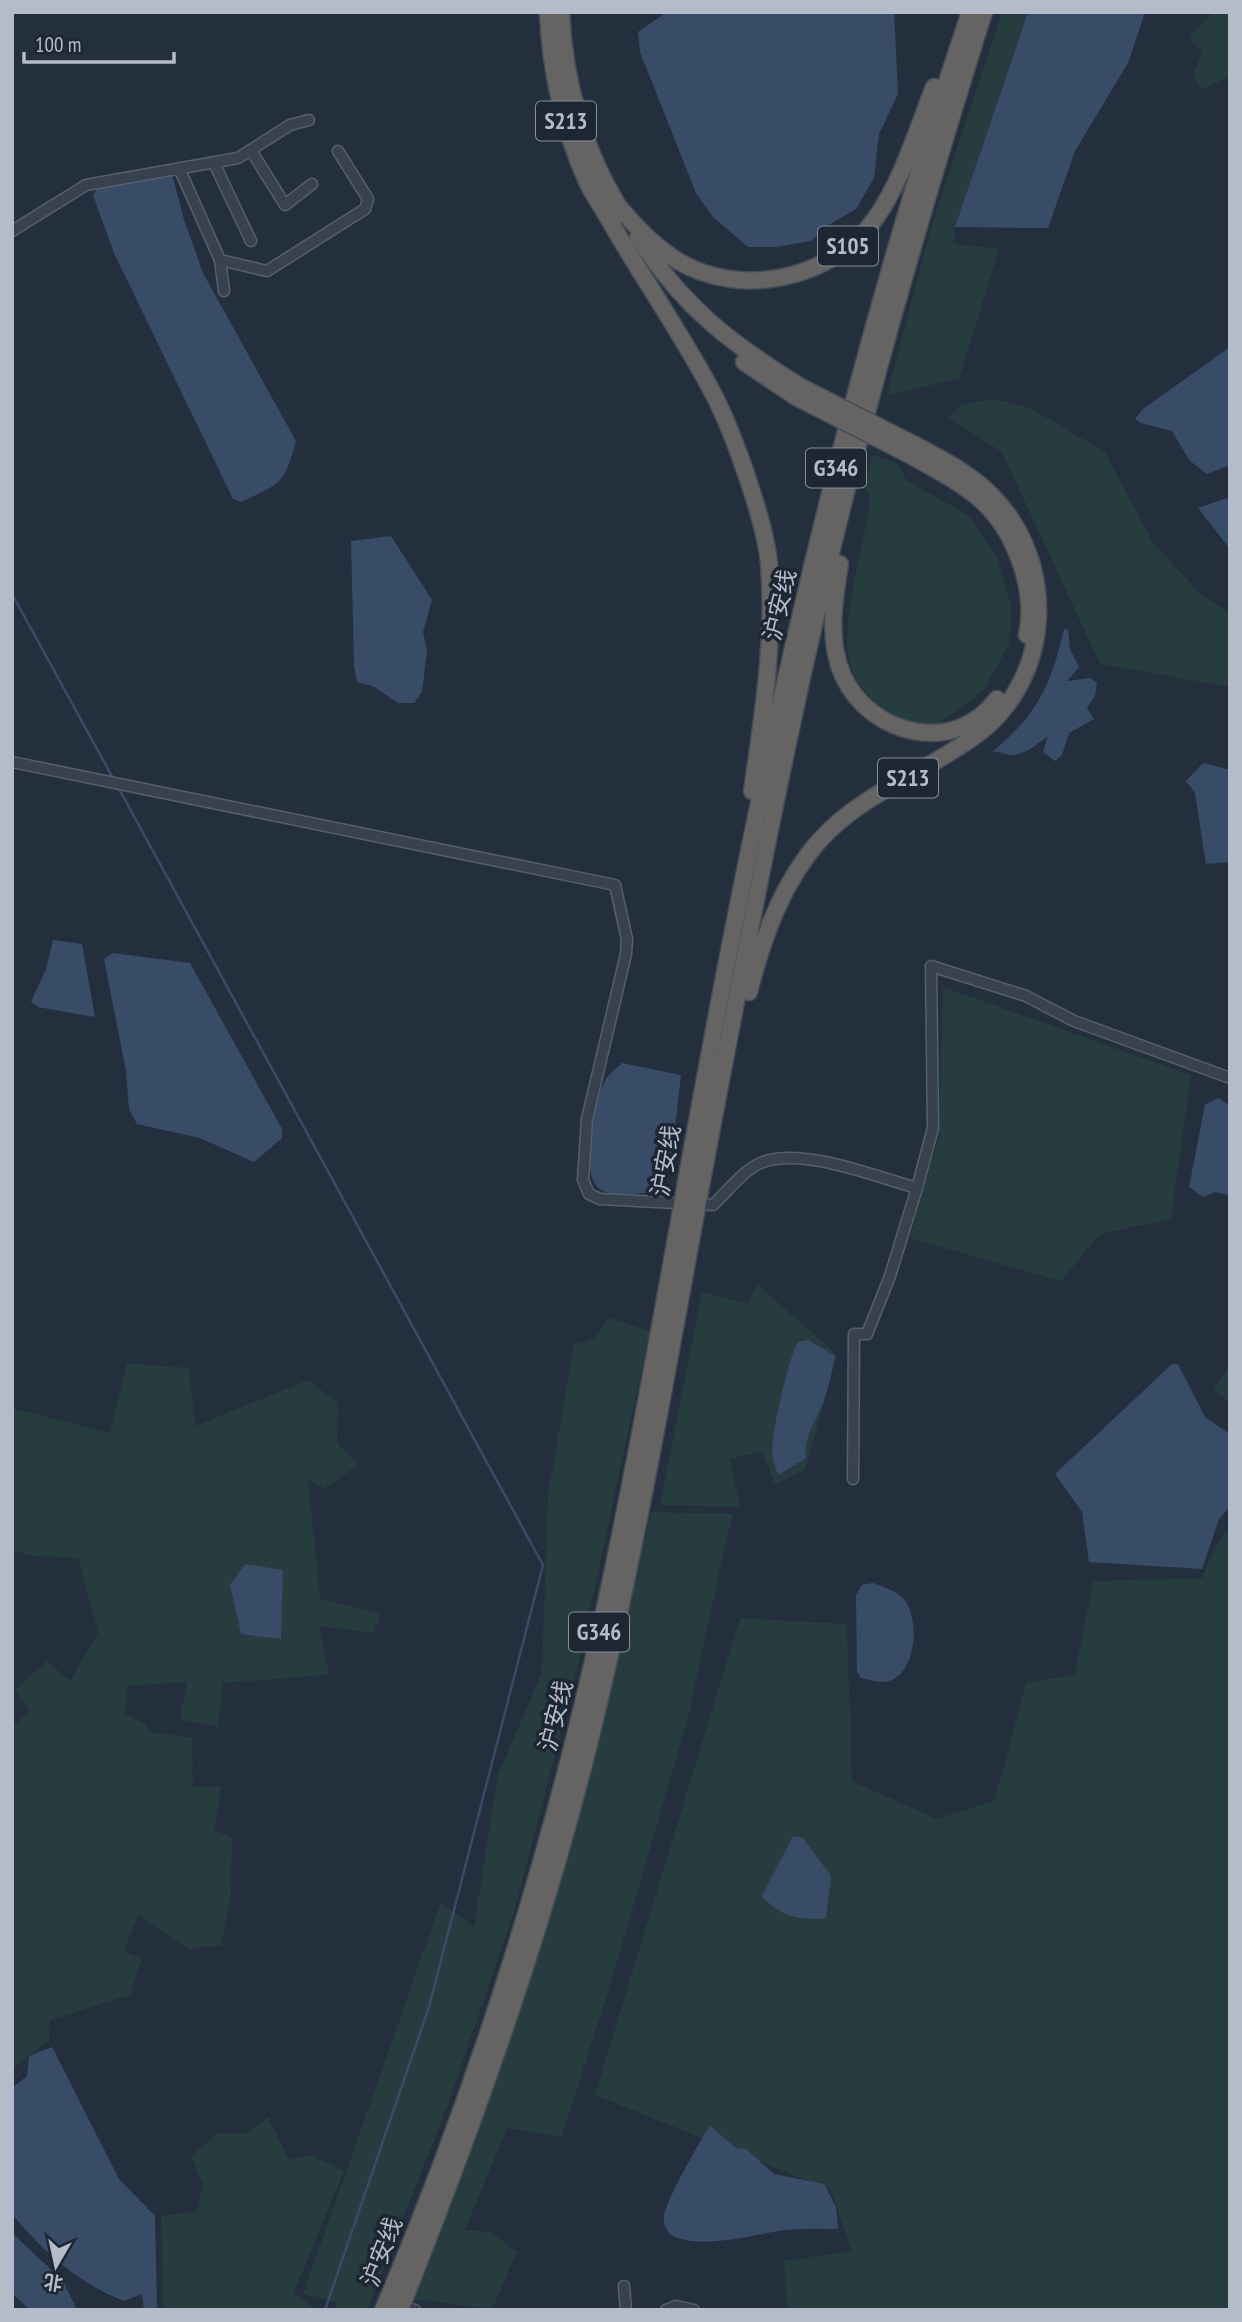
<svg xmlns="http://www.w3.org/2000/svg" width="1242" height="2322" viewBox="0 0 1242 2322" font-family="'PT Sans Narrow','Noto Sans SC',sans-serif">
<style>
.green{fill:#263c3f}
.water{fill:#394c67}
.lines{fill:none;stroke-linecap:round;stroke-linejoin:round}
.stream{stroke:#394c67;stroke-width:2.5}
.minor-casing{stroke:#565f6c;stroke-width:13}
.trunk-casing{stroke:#434c59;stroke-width:19}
.minor{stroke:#38414e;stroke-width:10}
.trunk{stroke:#656462;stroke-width:16}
.trunk-bridge-casing{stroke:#434c59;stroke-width:19;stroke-linecap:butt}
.trunk-bridge{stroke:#656462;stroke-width:16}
.labels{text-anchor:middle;stroke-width:7;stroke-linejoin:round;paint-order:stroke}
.shield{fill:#1d2633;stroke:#878f9c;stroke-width:2}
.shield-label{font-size:23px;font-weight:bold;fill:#b4bcc9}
.street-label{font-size:24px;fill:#b4bcc9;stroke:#1d2633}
</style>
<rect width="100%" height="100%" fill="#242f3e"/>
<path class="green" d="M1002 12H1028L955 227 953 244 999 249 959 379 887 395 930 231Z
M1213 12H1230V76L1202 90 1193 75 1202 53 1189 37Z
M994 399 1030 408 1105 452 1152 541 1201 595 1230 613V687L1100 664 1002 452 949 418 961 405Z
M872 455 897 463 907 481 968 515 997 557 1011 605 1009 645 983 691 938 724C894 727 848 690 847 644 847 600 861 553 869 510L870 496 865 489Z
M943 987 1191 1075 1171 1219 1100 1234 1061 1281 910 1238 939 1136Z
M757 1284 837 1355 805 1470 775 1484 762 1451 730 1459 740 1507 660 1505 702 1292 748 1304Z
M608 1318 650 1331 579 1661 515 1909 447 2107 367 2310H335L336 2302 303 2294 441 1902 474 1927 498 1775 542 1672 548 1495 574 1343C593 1346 600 1332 608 1318Z
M127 1363 189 1368 195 1426 308 1380 338 1403 337 1443 358 1465 324 1489 308 1479 320 1599 380 1613 374 1633 319 1626 329 1675 223 1683 218 1727 180 1720 187 1682 128 1686 125 1714 145 1724 150 1732 192 1738 193 1787H221L214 1830 232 1837 231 1897 221 1945 189 1949 138 1915 124 1951 142 1958 130 1995 50 2020 49 2040 12 2069V1728L30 1710 15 1690 47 1661 70 1681 98 1633 78 1558 33 1556 12 1550V1408L110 1433Z
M1230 1365V1402L1213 1390Z
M651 1512 732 1514 687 1721 608 1993 561 2137 507 2128 465 2230 490 2232 517 2252 492 2309 412 2299C461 2174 509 2048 549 1919 590 1786 620 1648 651 1512Z
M1230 1528V2310H787L784 2261 852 2251 831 2190 595 2095 740 1618 847 1624 852 1781 937 1819 995 1800 1026 1683 1075 1674 1093 1581 1202 1578 1215 1547Z
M268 2117 289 2160 310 2155 344 2171 294 2292 316 2310H163L161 2216 197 2211 203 2185 191 2156 217 2134 246 2133Z"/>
<path class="water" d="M667 12H894L898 94 879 134 874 178 856 209 827 226 811 241 776 247H748L713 217 696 193 640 52 638 32Z
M1028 12H1145L1128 63 1075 151 1048 228 955 227Z
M172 174 184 220 203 273 296 441C284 485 281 483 241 502L233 499 114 253 93 195 101 183Z
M1230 347V465L1207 474 1189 460 1172 431 1141 423 1135 419 1143 409Z
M1230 497V549L1198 508Z
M391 536 432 600 423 632 427 650 422 692 414 703H398L373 686 357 682 354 666 351 541Z
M1064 629 1068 630 1070 649 1079 667 1067 681 1090 678 1097 683 1095 696 1087 708 1094 719 1069 733 1062 755 1055 761 1043 752 1048 736C1037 744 1024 756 1010 755 1002 754 1000 751 992 752 1037 715 1051 686 1064 629Z
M1203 763 1230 770V862L1206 864 1195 793 1186 781Z
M53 940 82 944 95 1017 38 1007 31 1002 46 969Z
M113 953 190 963 282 1129V1138L254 1162 200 1138 137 1124 129 1109 126 1071 104 959Z
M622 1063 681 1075 671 1161 660 1192C644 1192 615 1198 601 1190 578 1177 594 1104 604 1083 607 1075 616 1069 622 1063Z
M1218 1098 1230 1106V1195L1215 1192 1203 1197 1189 1187 1205 1105Z
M808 1340 835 1356C832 1371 829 1386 824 1400 817 1420 803 1436 806 1458L778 1475C777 1470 774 1465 773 1460 769 1442 788 1358 798 1342Z
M1172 1364H1178L1205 1417 1228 1433 1230 1507 1219 1519 1202 1569 1089 1562 1082 1512 1055 1474Z
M245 1564 283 1570 281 1639 241 1634 230 1585Z
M873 1583C884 1587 900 1592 906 1602 919 1623 916 1665 894 1679 884 1685 871 1680 861 1678L857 1672 856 1595 862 1585Z
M793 1836 803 1838 831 1876 826 1918C801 1921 780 1917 762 1896Z
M52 2047 119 2179 155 2216 157 2310H144L142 2294 124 2301C81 2285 41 2250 12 2214V2088L27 2076 29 2056Z
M710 2126 736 2148 746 2149 774 2174 824 2184 836 2207 838 2229C818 2229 798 2228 778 2231 758 2234 660 2260 664 2217 665 2202 700 2141 710 2126Z
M12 2233 63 2281 77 2310H30L12 2293Z"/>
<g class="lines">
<path class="stream" d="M12 594 113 778
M118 787 543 1565 429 2007 325 2310"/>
<defs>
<path id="minor" d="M252 152 285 205 312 184
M214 163 251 241
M179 168 220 260 267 271 365 209 368 199 338 151
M12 231 86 185 238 158 290 125 309 120
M220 260 224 291
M12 762 615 885 627 939 626 954 587 1119 583 1180 589 1194 600 1199 713 1205C728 1191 744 1169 763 1162 804 1147 876 1177 917 1188L933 1128 931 966 1026 996 1074 1021 1230 1078
M853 1479 854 1334H867L890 1276 917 1188
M624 2286 626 2310
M401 2307 415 2310
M666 2310 676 2306 694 2310"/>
<path id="trunk" d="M548 12C550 70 564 130 587 182 594 196 604 210 611 223 645 282 684 337 715 397 734 435 765 521 769 563 775 640 763 715 752 791
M561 12C564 83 585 155 624 215
M619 207C637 228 654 246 678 261 741 299 833 279 875 219 902 181 917 130 934 87
M638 237C683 307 730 343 801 387
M744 362 796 397
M910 455C934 469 961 482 982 501 1015 531 1037 591 1027 635
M840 564C834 600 827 640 843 676 871 736 955 756 997 699
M749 992C763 937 782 883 820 840 863 792 928 772 979 733 1053 676 1057 564 994 498 973 475 942 459 915 445
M383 2310C478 2087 551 1853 603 1617 652 1391 687 1163 732 936 793 624 868 314 970 12
M400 2310C474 2125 541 1937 589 1744 632 1570 663 1394 695 1218 725 1058 755 897 789 738 840 493 909 251 984 12"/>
</defs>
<use href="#minor" class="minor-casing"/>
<use href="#trunk" class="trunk-casing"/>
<use href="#minor" class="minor"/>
<use href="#trunk" class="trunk"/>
<defs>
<path id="trunk-bridge" d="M801 387 915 445
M796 397 910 455"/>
</defs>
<use href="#trunk-bridge" class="trunk-bridge-casing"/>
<use href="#trunk-bridge" class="trunk-bridge"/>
</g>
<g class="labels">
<g class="shield">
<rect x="536" y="101.5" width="60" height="39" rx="5"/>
<rect x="818" y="226.5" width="60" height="39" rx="5"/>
<rect x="806" y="448.5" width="60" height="39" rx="5"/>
<rect x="878" y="758.5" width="60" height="39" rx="5"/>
<rect x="569" y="1612.5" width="60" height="39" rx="5"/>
</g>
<g class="shield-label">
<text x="566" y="129">S213</text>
<text x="848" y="254">S105</text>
<text x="836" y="476">G346</text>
<text x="908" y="786">S213</text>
<text x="599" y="1640">G346</text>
</g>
<g class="street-label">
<text transform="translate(780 605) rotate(-77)" y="8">沪安线</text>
<text transform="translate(666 1161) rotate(-80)" y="8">沪安线</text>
<text transform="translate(556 1716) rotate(-76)" y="8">沪安线</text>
<text transform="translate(382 2252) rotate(-69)" y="8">沪安线</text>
</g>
</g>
<rect width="1242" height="2322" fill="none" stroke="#b4bcc9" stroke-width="28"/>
<g transform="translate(56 2266) rotate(189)" stroke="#1d2633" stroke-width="5" paint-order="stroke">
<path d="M0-5L12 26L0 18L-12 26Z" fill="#b4bcc9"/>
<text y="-10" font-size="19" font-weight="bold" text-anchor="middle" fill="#b4bcc9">北</text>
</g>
<path d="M24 52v10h150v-10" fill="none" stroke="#b4bcc9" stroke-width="3.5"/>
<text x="35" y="52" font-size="21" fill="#b4bcc9" stroke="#1d2633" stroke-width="5" paint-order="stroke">100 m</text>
</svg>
